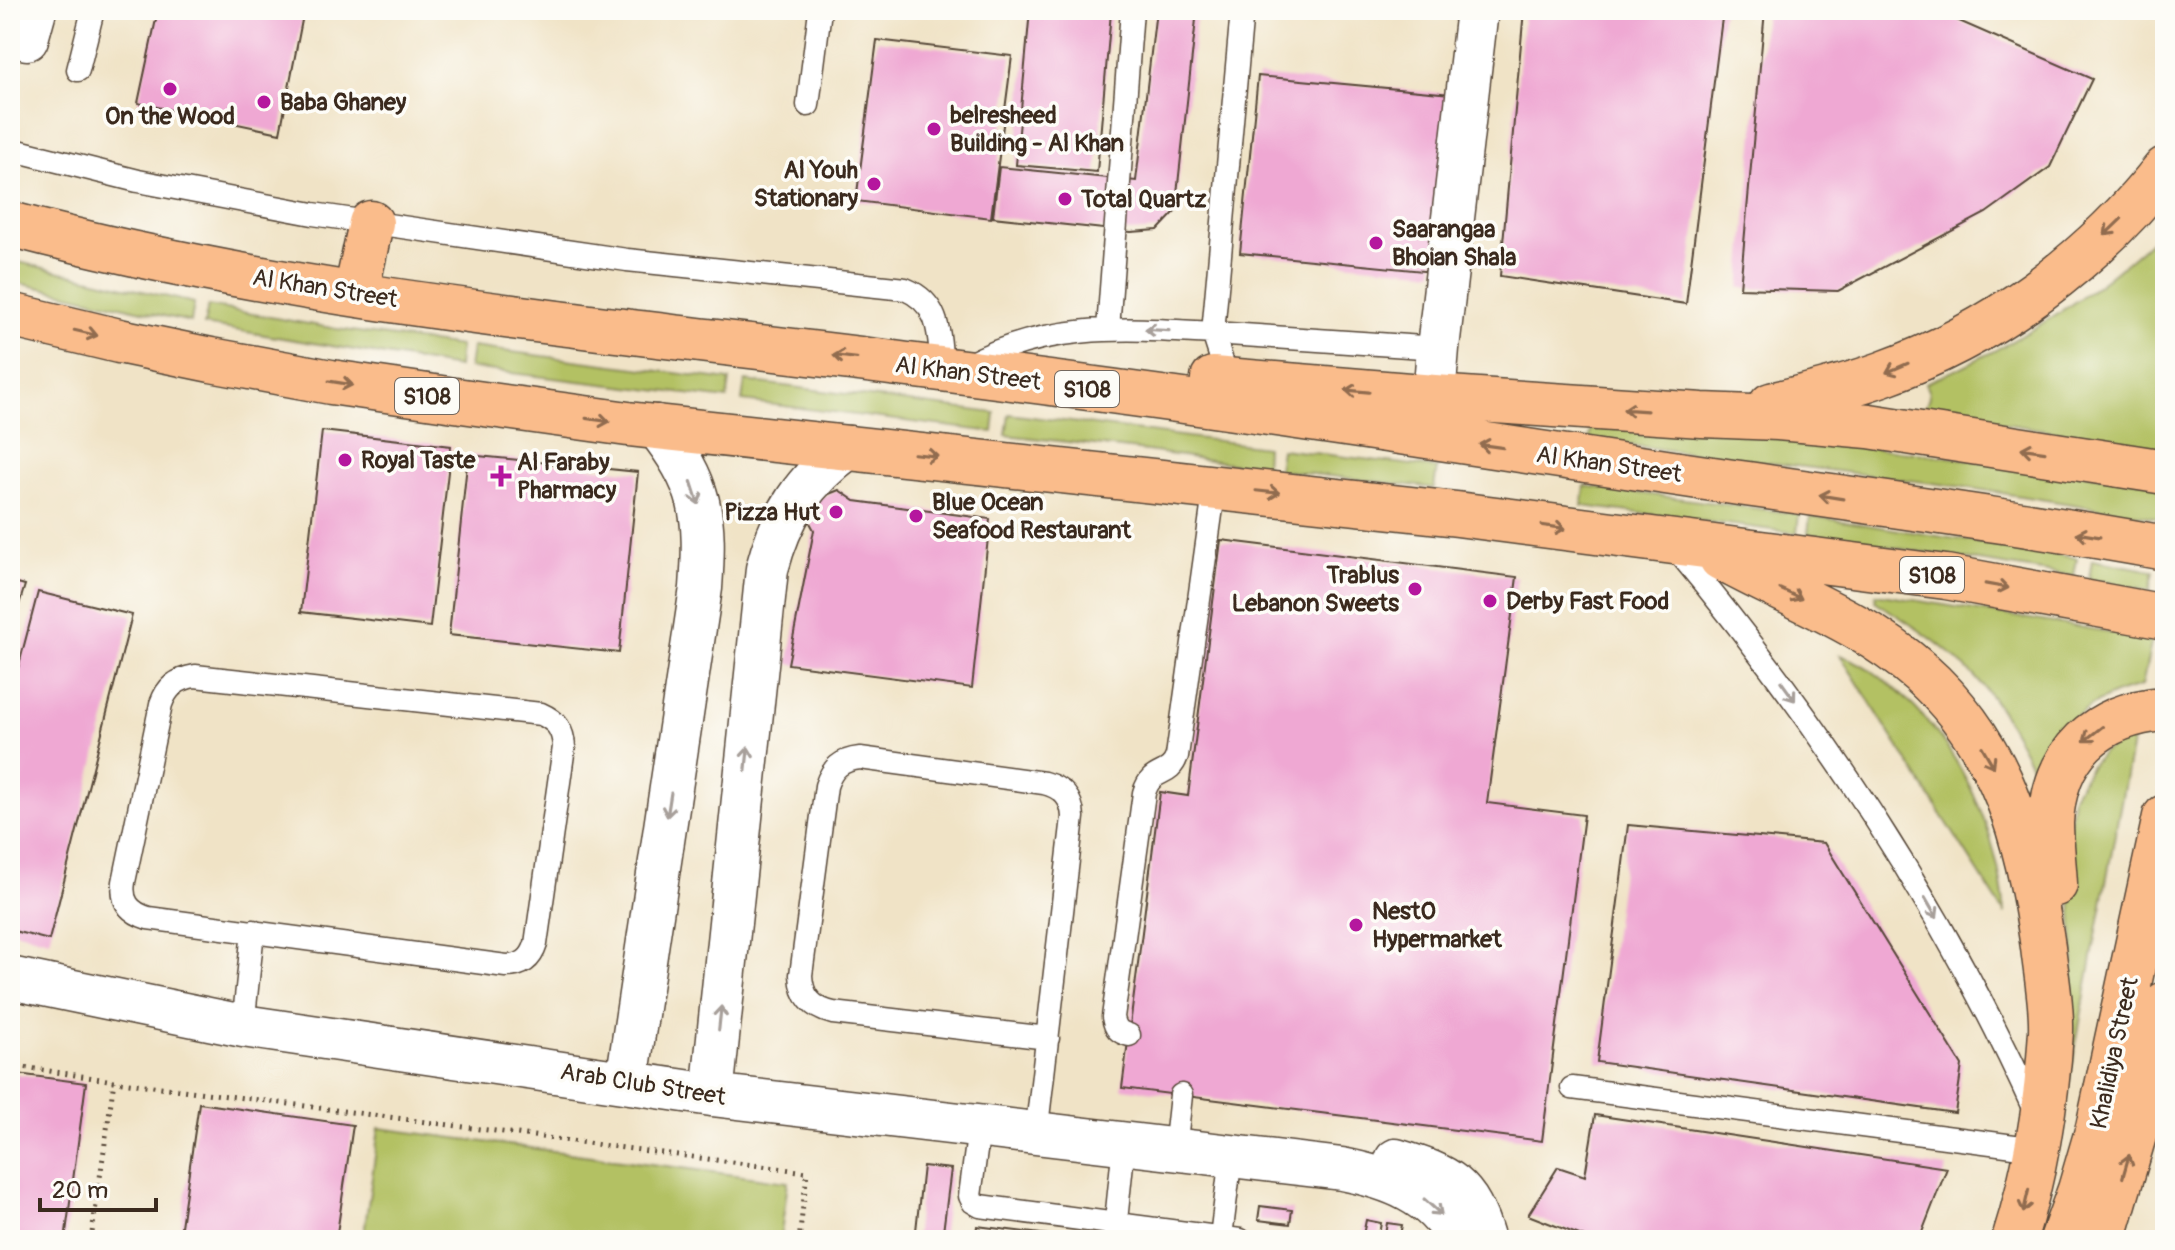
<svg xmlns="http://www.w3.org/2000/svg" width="2175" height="1250" viewBox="0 0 2175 1250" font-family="Pangolin,sans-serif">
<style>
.green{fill:#b3c164;stroke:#777641;stroke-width:2}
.building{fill:#efa8d3}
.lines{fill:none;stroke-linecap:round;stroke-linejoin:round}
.service-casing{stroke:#564637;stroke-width:25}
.minor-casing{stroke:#564637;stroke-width:45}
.primary-casing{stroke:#564637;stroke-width:47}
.path{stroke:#564637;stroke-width:5;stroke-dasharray:2 6;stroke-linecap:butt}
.service{stroke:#fff;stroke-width:22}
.minor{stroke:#fff;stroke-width:42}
.primary{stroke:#fabc8b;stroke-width:44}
.oneway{stroke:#916c4f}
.oneway2{stroke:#a79f9a}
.poi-dot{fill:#b5179e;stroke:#fdfcf7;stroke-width:3}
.labels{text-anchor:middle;stroke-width:7;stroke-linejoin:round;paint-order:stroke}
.shield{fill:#fdfcf7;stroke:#75695f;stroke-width:2}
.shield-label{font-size:22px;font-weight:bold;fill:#3b2a1e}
.poi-label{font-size:24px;font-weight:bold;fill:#3b2a1e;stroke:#fdfcf7;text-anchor:start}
.street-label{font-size:24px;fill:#3b2a1e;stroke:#fdfcf7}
</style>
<rect width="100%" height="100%" fill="#fdfcf7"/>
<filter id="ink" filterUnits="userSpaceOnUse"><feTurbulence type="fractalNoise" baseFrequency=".0125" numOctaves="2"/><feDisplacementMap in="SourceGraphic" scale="16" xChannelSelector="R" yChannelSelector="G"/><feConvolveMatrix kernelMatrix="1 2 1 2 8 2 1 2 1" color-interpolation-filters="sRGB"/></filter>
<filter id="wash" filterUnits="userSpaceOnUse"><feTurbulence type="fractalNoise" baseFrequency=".006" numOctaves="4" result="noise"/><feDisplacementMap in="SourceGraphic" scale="32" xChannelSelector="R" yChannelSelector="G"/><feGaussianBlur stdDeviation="1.8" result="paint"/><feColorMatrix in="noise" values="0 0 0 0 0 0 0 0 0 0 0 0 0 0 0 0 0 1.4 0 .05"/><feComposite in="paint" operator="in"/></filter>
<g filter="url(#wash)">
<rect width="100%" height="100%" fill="#f0e3c6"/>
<path class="green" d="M2165 227V449L1920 410C1930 402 1931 394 1926 383 2014 346 2097 294 2165 227Z
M10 260 194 303 191 322 10 281Z
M208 306 337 329 460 346 458 367 204 325Z
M472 347 730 380 727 399 469 368Z
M745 381 995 413 993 432 742 401Z
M1009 414 1266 447 1265 468 1147 451 1006 435Z
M1592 418 1682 424 2165 484V519L1964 487 1589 440Z
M1281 449 1437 468 1434 488 1278 470Z
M1585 486 1799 514 1797 533 1582 506Z
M1810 516 2077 558 2074 576 1808 534Z
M2092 560 2154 571 2150 590 2089 579Z
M1876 594 2152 639 2142 686C2088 698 2057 725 2037 777 2021 746 2006 714 1983 686 1953 650 1913 626 1875 601Z
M1840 655C1867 664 1885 680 1906 699 1965 755 1998 834 2005 914Z
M2134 732 2058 1140 2074 959 2072 912 2067 850 2073 796 2091 765 2103 752Z
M379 1128 788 1182 780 1240H363Z"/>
<g id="blocks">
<path class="building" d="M158 10H304L280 133 138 103Z
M1030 10 1111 12 1097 172 1016 165Z
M1156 10H1197L1175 212 1158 230 1131 232 993 217 999 167 1136 181Z
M1524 10H1723L1686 304 1500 276Z
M1765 10H1934L2092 79 2050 167 1986 213 1838 291 1740 288Z
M877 40 1012 56 991 218 856 201Z
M1258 76 1451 94 1433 272 1240 253Z
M322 431 451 446 430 627 301 612Z
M468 455 638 472 619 653 449 635Z
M839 490 855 501 990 519 972 688 788 664 814 530 807 517 819 498Z
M1221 540 1517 577 1487 803 1584 815 1542 1141 1122 1088 1160 792 1188 796Z
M10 581 25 585 11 631H10Z
M38 592 132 615 49 940 10 930V699Z
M1628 825 1824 843 1962 1065 1955 1113 1597 1062Z
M10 1073 86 1083 65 1240H10Z
M199 1103 353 1125 336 1240H179Z
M1595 1115 1947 1168 1919 1240H1592L1528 1215 1558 1167 1585 1176Z
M923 1166 951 1169 942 1240H915Z
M1260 1206 1292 1210 1290 1224 1258 1220Z
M1366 1220 1381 1223 1378 1240H1362Z
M1387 1223 1402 1225 1399 1240H1384Z
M977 1226 1072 1238V1240H975Z"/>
</g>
</g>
<g filter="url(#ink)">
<use href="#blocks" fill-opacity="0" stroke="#564637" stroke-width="2"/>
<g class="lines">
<defs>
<path id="service" d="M1242 10 1213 333 1438 348
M78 70 93 10
M808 105 820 10
M10 149 138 181 313 214 627 260 905 289C941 304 939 335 942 369
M1108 329 1132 10
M966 366C1046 322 1125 328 1213 333L1228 380
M1671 543C1817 718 1941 903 2035 1112
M195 676 541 714C557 721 563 730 564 747L536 944C531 960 522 966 506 966L148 918C129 912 121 901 124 882L161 704C167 687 177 679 195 676Z
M243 1026 253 931
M1129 1035C1118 1032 1115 1028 1113 1017L1144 793C1152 766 1169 779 1177 756L1215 486
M1572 1088 2037 1149
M979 1128 970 1196 973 1202 980 1206 1240 1240
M1036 1135 1073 817C1072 798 1063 788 1044 783L860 758C841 760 832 768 826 786L801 975C802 997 812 1008 833 1013L1048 1038
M1175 1150 1181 1095
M1221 1237 1231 1156
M1114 1240 1124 1144"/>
<path id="minor" d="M27 39 35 10
M1434 397 1438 348 1477 10
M10 978 243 1026 712 1095 1342 1169C1388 1178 1436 1194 1457 1240
M627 1081 701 588C706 516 703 484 656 426
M712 1095 767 569C781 515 804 480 849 447
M1396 1160C1449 1176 1468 1185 1484 1240"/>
<path id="primary" d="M10 224C304 302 607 327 908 365 1172 397 1436 437 1699 477 1854 500 2011 520 2165 548
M356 293 371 223
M10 315 119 341 211 360 331 382 455 400 628 424 1457 514 1946 577 2165 617
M1213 379 1434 397 1702 415 1778 418 1869 426 2165 472
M1771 405C1808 396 1846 387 1882 374 1994 334 2092 261 2165 169
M1721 558C1789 596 1860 619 1920 672 2004 746 2028 841 2043 947 2046 974 2052 1004 2051 1031 2047 1100 2035 1174 2014 1240
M2055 884C2054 864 2051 843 2051 823 2054 753 2097 714 2165 709
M2062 1240 2080 1190 2098 1128 2165 817
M2103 1240 2143 1105 2165 1004"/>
</defs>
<use href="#service" class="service-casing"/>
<use href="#minor" class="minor-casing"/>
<use href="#primary" class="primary-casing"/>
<path class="path" d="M10 1065 114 1081 807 1172 799 1240
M1524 1232 1545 1240
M91 1240 114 1081"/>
<use href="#service" class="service"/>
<use href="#minor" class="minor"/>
<use href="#primary" class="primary"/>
</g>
<defs><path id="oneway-shaft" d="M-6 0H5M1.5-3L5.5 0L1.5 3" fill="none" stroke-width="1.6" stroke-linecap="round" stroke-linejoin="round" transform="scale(2)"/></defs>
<g class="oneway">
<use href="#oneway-shaft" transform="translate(2113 227) rotate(136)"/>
<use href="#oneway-shaft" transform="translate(86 333) rotate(13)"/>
<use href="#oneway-shaft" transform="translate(845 357) rotate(-173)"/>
<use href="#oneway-shaft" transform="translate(1897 368) rotate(157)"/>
<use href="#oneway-shaft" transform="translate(341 383) rotate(9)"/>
<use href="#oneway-shaft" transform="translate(1357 391) rotate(-175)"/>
<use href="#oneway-shaft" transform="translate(1635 410) rotate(-176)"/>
<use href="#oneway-shaft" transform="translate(598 420) rotate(8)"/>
<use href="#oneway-shaft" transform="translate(1491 446) rotate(-172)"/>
<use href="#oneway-shaft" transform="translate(2033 450) rotate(-172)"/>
<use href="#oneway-shaft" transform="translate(926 455) rotate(6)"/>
<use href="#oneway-shaft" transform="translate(1268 492) rotate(6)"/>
<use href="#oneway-shaft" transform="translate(1831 497) rotate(-171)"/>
<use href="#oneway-shaft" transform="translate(1554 527) rotate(8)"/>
<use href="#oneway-shaft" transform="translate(2088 535) rotate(-171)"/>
<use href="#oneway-shaft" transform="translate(1997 586) rotate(10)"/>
<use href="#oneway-shaft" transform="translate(1791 594) rotate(25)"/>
<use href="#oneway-shaft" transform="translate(2093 734) rotate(142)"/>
<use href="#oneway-shaft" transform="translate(1988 757) rotate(60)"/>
<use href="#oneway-shaft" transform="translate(2126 1166) rotate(-74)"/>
<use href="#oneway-shaft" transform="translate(2026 1201) rotate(103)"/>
</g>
<g class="oneway2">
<use href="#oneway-shaft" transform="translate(1157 330) rotate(-177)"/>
<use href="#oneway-shaft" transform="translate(695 493) rotate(72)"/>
<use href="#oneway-shaft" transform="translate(1788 691) rotate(54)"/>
<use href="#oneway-shaft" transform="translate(747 759) rotate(-84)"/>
<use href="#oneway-shaft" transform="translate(669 805) rotate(99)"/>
<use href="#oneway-shaft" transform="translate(1931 908) rotate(60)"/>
<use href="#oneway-shaft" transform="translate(720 1018) rotate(-84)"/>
<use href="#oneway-shaft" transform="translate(1433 1207) rotate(42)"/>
</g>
</g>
<g class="poi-dot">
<circle cx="170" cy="89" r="8"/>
<circle cx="264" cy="102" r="8"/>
<circle cx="934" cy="129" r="8"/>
<circle cx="874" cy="184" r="8"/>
<circle cx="1065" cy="199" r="8"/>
<circle cx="1376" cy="243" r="8"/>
<circle cx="345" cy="460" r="8"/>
<path d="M497 464h8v8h8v8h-8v8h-8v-8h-8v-8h8z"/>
<circle cx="836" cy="512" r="8"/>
<circle cx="916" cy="516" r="8"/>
<circle cx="1415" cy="589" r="8"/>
<circle cx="1490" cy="601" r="8"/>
<circle cx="1356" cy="925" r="8"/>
</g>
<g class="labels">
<g class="shield">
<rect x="1055" y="371" width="64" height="36" rx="6"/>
<rect x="395" y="378" width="64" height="36" rx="6"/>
<rect x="1900" y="557" width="64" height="36" rx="6"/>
</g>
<g class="shield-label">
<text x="1087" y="397">S108</text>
<text x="427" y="404">S108</text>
<text x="1932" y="583">S108</text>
</g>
<g class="poi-label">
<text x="280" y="110">Baba Ghaney</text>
<text x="950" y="123">belresheed<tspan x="950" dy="28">Building - Al Khan</tspan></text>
<text x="170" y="124" text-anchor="middle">On the Wood</text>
<text x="858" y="178" text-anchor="end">Al Youh<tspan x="858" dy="28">Stationary</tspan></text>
<text x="1081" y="207">Total Quartz</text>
<text x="1392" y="237">Saarangaa<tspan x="1392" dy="28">Bhoian Shala</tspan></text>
<text x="361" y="468">Royal Taste</text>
<text x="517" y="470">Al Faraby<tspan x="517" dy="28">Pharmacy</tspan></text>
<text x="932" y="510">Blue Ocean<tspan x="932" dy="28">Seafood Restaurant</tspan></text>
<text x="820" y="520" text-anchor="end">Pizza Hut</text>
<text x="1399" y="583" text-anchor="end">Trablus<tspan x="1399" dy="28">Lebanon Sweets</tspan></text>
<text x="1506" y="609">Derby Fast Food</text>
<text x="1372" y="919">NestO<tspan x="1372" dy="28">Hypermarket</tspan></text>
</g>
<g class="street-label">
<text transform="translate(325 288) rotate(9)" y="8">Al Khan Street</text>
<text transform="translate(968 373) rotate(7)" y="8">Al Khan Street</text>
<text transform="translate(1609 464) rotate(8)" y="8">Al Khan Street</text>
<text transform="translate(2114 1053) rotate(-78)" y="8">Khalidiya Street</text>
<text transform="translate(643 1084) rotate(9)" y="8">Arab Club Street</text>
</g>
</g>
<rect width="2175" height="1250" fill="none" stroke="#fdfcf7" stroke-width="40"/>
<path d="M40 1198v12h116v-12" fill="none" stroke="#3b2a1e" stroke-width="4"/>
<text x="52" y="1198" font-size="24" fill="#3b2a1e" stroke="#fdfcf7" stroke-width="6" paint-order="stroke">20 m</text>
</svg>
